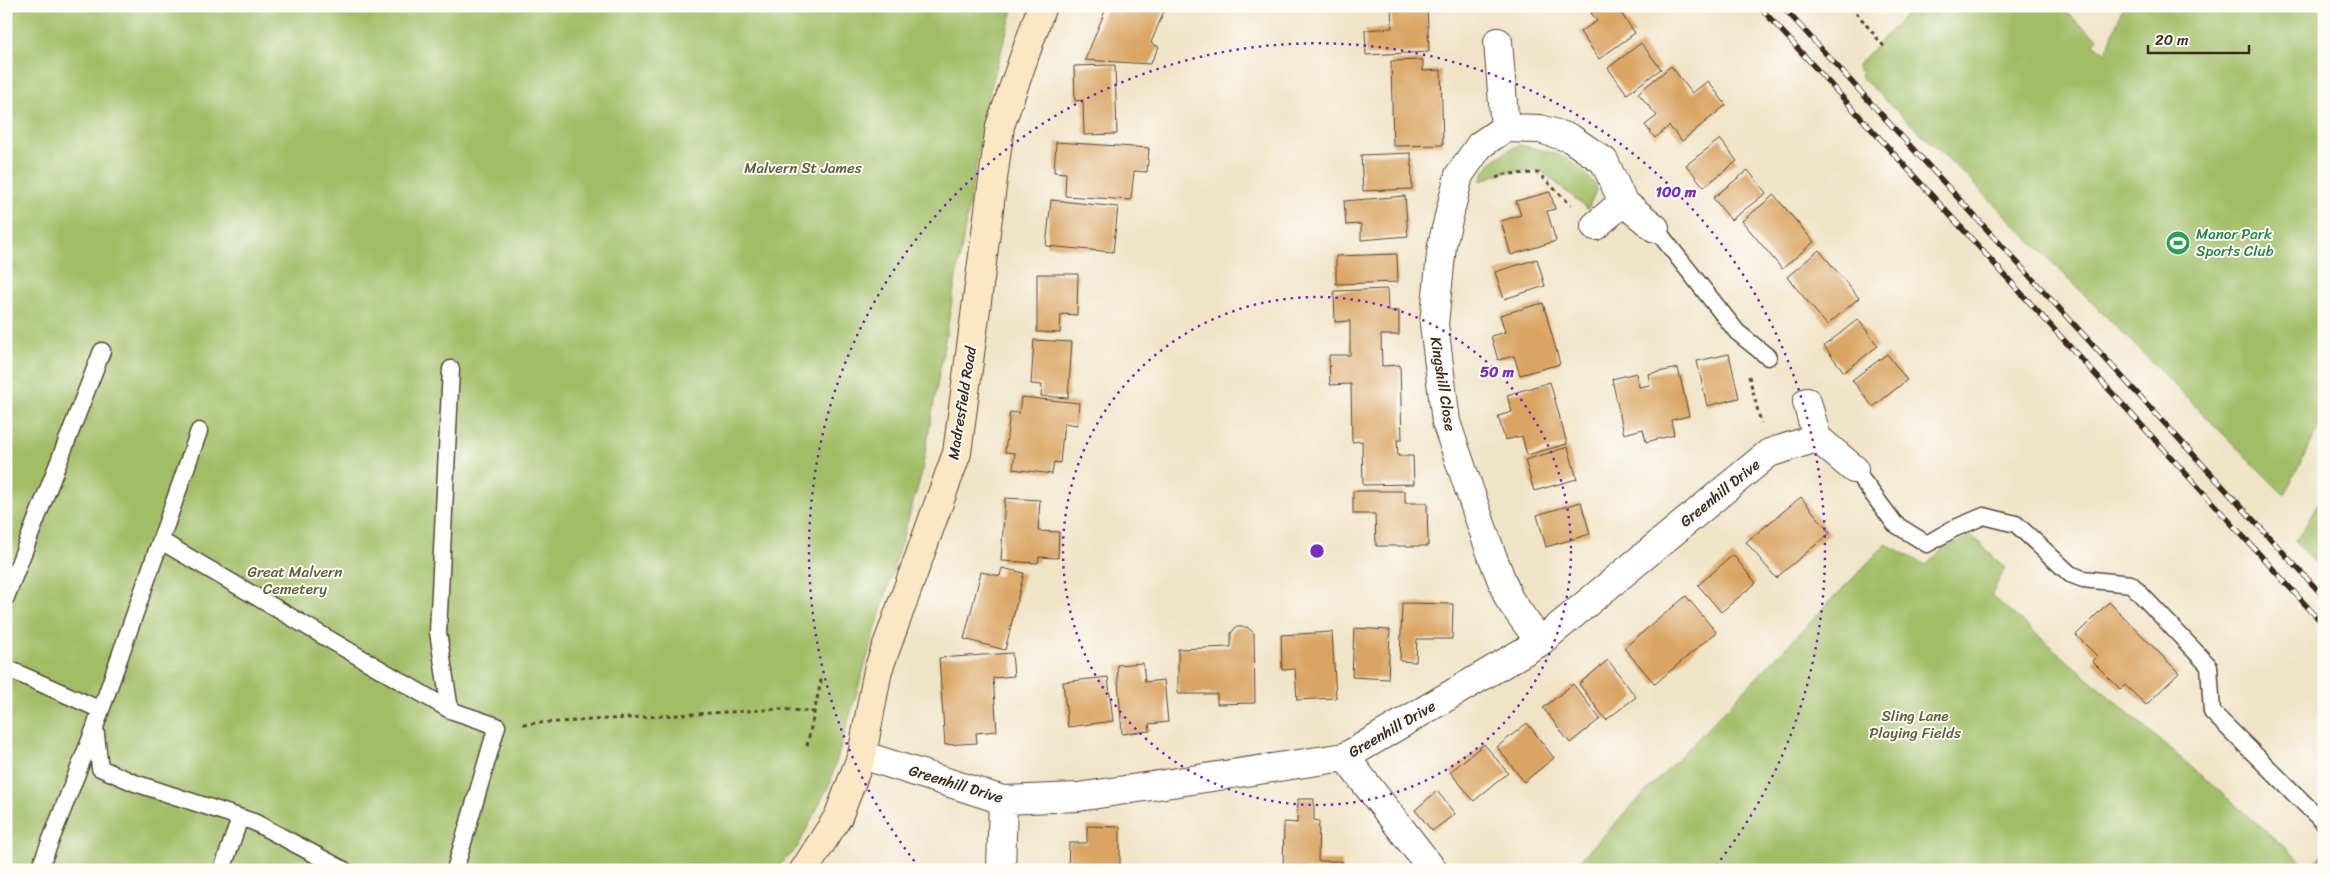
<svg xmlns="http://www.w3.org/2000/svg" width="2330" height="876" viewBox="0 0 2330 876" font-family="Sriracha,sans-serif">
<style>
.green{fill:#a1be66;stroke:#6e7442}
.building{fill:#daa564}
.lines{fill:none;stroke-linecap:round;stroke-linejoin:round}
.lane-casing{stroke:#564637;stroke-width:19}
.street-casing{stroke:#564637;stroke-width:30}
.secondary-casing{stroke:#564637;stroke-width:30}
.path{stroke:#564637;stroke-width:3;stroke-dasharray:4 4;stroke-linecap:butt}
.lane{stroke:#fff;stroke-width:16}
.street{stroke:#fff;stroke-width:28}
.secondary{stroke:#fbe7c3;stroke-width:28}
.rail-casing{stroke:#3b2a1e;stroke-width:5.5}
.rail{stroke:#fdfcf7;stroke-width:4;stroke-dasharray:11;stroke-linecap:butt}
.ring{fill:none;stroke:#7b2cbf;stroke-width:2.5;stroke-dasharray:2.5 5}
.labels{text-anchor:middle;stroke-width:4;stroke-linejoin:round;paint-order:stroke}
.park-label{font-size:15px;fill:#5f5e37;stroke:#fdfcf7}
.leisure-label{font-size:15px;fill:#27864d;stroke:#fdfcf7;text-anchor:start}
.street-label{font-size:15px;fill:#3b2a1e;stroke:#fdfcf7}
.centre{fill:#7b2cbf;stroke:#fdfcf7;stroke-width:2.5}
.ring-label{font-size:15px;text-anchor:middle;font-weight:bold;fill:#7b2cbf;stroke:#fdfcf7;stroke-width:4;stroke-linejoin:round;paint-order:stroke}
</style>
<rect width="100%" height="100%" fill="#fdfcf7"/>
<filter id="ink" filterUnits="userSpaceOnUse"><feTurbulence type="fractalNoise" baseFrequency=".02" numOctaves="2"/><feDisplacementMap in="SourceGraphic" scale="10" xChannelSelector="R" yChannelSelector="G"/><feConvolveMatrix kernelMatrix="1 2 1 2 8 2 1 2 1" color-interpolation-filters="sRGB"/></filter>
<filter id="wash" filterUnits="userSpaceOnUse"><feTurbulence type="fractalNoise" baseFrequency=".0096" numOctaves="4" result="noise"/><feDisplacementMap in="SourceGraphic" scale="20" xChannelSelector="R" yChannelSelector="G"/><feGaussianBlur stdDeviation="1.12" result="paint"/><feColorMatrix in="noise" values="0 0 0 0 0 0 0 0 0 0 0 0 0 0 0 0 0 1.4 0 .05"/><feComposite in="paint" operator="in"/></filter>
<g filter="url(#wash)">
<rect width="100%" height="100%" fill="#f0e4c7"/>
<path class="green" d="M6 6H1014L988 98 921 476 830 783 797 848 775 870H6Z
M1914 6H2058L2097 38 2094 44 2106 53 2123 6H2324V418L2284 495 1968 178 1860 76 1862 73 1856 67Z
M1519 145C1556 153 1574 155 1597 188L1588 209 1540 170 1504 172 1481 181C1483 165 1505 151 1519 145Z
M2324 494V572L2295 542Z
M1972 536 2005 568 1991 595 2310 869 2324 851V870H1570L1886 544 1926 565 1945 547Z"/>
<g id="blocks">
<path class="building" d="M1107 6H1166L1151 43 1159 47 1150 64 1085 60Z
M1391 6H1427L1429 52 1366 55 1365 30 1392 28Z
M1600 6H1616L1635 33 1599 59 1580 32 1597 21 1591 13Z
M1641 43 1661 69 1627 94 1608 68Z
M1423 60V71L1441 70 1443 145 1393 146 1391 61Z
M1115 65 1117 134 1084 135 1083 100 1075 101 1074 66Z
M1671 66 1692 93 1708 81 1726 105 1682 141 1669 126 1655 138 1645 125 1657 116 1638 93Z
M1720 139 1737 161 1704 187 1686 165Z
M1056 142 1149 148 1147 172 1134 171 1131 200 1065 196 1066 173 1054 172Z
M1411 153 1412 189 1363 191 1361 155Z
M1748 170 1766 193 1731 220 1713 198Z
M1550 192 1555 209 1547 211 1556 241 1511 255 1501 221 1521 215 1516 201Z
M1774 195 1814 242 1782 269 1742 221Z
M1405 196 1408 236 1361 240V224L1346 225 1344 201Z
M1051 200 1118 207 1113 252 1046 246Z
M1819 250 1859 298 1827 325 1787 277Z
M1397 254 1398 282 1336 284V256Z
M1537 259 1545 286 1504 299 1495 272Z
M1037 274H1078L1077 315 1061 314 1060 333 1037 332Z
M1387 289 1388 311H1399V335H1381L1382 366 1400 365 1402 440H1397L1398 456H1413L1414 484 1363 485 1362 441 1352 442 1351 384 1330 385 1329 355H1350V321L1335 322 1334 291Z
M1543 303 1560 364 1520 375 1514 356 1498 360 1491 336 1505 332 1500 315Z
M1858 319 1878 346 1844 372 1824 346Z
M1034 340 1072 342 1068 398 1041 396 1042 385 1031 384Z
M1729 354 1739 398 1707 406 1697 361Z
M1887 354 1907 380 1873 407 1852 380Z
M1678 368 1689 416 1671 420 1674 435 1646 442 1643 429 1624 434 1612 379 1636 373 1639 387 1650 385 1648 374Z
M1550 382 1567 444 1527 455 1522 436 1505 440 1498 416 1512 412 1507 395Z
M1021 397 1079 403 1077 425 1064 423 1060 463 1054 462 1052 474 1013 469 1015 453 1005 452 1010 412 1019 413Z
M1568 447 1577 479 1534 491 1525 460Z
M1353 491H1405V503H1427L1428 546H1376L1375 514H1353Z
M1801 497 1830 533 1776 578 1746 542Z
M1005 498 1040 500 1038 531 1059 532 1058 558 1039 557 1038 563 1001 561Z
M1581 502 1590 534 1546 547 1537 515Z
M1733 555 1756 583 1721 612 1698 585Z
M1002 568 1024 573 1005 650 964 639 981 572 1000 576Z
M1686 596 1716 632 1655 684 1624 648Z
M2109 602 2179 673 2146 705 2125 685 2120 689 2092 661 2097 656 2076 635Z
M1402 603 1453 604 1452 639H1417L1416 662 1400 661Z
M1236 627H1247L1254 633 1255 703 1217 704V694H1178V649L1231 647V633Z
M1354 628 1390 630 1388 679 1352 677Z
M1332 632 1336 698 1297 700 1295 669 1282 670 1281 635Z
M1012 653 1014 676 993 678 997 731 976 733 977 743 945 745 939 658Z
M1608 660 1636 697 1606 720 1579 684Z
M1143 663 1145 682 1164 680 1168 722 1149 724 1150 731 1122 734 1117 665Z
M1108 677 1113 721 1068 727 1063 682Z
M1573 684 1600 719 1570 743 1543 708Z
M1527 723 1554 758 1524 782 1497 747Z
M1484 744 1508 773 1474 801 1450 772Z
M1437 791 1455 814 1432 831 1415 810Z
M1298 799H1314V820L1319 821 1318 861H1342V870H1283L1284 822 1297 823Z
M1087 826 1120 827V870H1068L1069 843H1087Z"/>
</g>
</g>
<g filter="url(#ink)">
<use href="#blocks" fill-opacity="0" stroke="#564637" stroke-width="1"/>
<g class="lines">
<defs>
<path id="lane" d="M1655 228 1737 332 1768 357
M199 431 95 727 100 768 135 783 254 822 344 870
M1854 469 1895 524 1927 544 1953 529 1984 516 2016 524 2070 574 2083 579 2131 584 2209 666 2212 712 2324 823
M161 541 450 710 497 726 455 870
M6 597 102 351
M6 668 101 710
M450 710 438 632 451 369
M39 870 94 730
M222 870 240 818"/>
<path id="street" d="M1498 42 1505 128
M1595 226 1623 202
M1807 402 1817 438
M1540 642 1509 599 1491 553 1446 422 1434 324 1442 245 1459 175 1480 145 1505 128 1540 129 1570 138 1604 161 1623 202 1655 228
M862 755 1003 800 1078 797 1345 757 1540 642 1769 453 1817 438 1854 469
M1345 757 1433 870
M1001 870 1003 800"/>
<path id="secondary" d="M804 870 838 817 862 755 878 670 957 453 1000 126 1042 6"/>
</defs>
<use href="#lane" class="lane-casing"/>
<use href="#street" class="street-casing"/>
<use href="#secondary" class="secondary-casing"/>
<path class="path" d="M1851 6 1886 49
M1496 178 1505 174 1538 173 1571 205
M1749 376 1761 423
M523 724 780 709 814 712
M807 746 822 676"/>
<use href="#lane" class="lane"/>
<use href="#street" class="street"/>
<use href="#secondary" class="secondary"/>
<defs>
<path id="rail" d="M1759 6 2324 625
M1782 6 2324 597"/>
</defs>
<use href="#rail" class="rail-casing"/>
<use href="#rail" class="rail"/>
</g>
</g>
<g class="ring">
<circle cx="1317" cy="551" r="254"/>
<path d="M919 867A508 508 0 1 1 1715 867"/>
</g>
<defs>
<symbol id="stadium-disc" viewBox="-11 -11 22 22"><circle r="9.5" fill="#2e9e5b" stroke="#fdfcf7"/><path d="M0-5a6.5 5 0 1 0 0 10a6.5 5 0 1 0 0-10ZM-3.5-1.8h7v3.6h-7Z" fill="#fff"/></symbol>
</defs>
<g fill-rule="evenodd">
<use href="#stadium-disc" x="2164" y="229" width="28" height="28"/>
</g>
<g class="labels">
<g class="park-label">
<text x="803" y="173">Malvern St James</text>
<text x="295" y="577">Great Malvern<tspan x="295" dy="17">Cemetery</tspan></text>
<text x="1915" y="721">Sling Lane<tspan x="1915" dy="17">Playing Fields</tspan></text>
</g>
<g class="leisure-label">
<text x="2196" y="239">Manor Park<tspan x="2196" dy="17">Sports Club</tspan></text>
</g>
<g class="street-label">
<text transform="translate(1443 384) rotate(81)" y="5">Kingshill Close</text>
<text transform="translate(962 403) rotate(-81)" y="5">Madresfield Road</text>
<text transform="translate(1720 493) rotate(-39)" y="5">Greenhill Drive</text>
<text transform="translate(1392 729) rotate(-30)" y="5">Greenhill Drive</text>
<text transform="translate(956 784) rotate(17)" y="5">Greenhill Drive</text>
</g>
</g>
<circle cx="1317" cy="551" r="8" class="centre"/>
<g class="ring-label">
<text x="1676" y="197">100 m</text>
<text x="1497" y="377">50 m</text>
</g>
<rect width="2330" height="876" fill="none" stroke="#fdfcf7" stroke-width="25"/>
<path d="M2148 45v8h101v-8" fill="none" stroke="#3b2a1e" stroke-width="2.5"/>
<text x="2155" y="45" font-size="15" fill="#3b2a1e" stroke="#fdfcf7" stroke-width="4" paint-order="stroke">20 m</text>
</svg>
